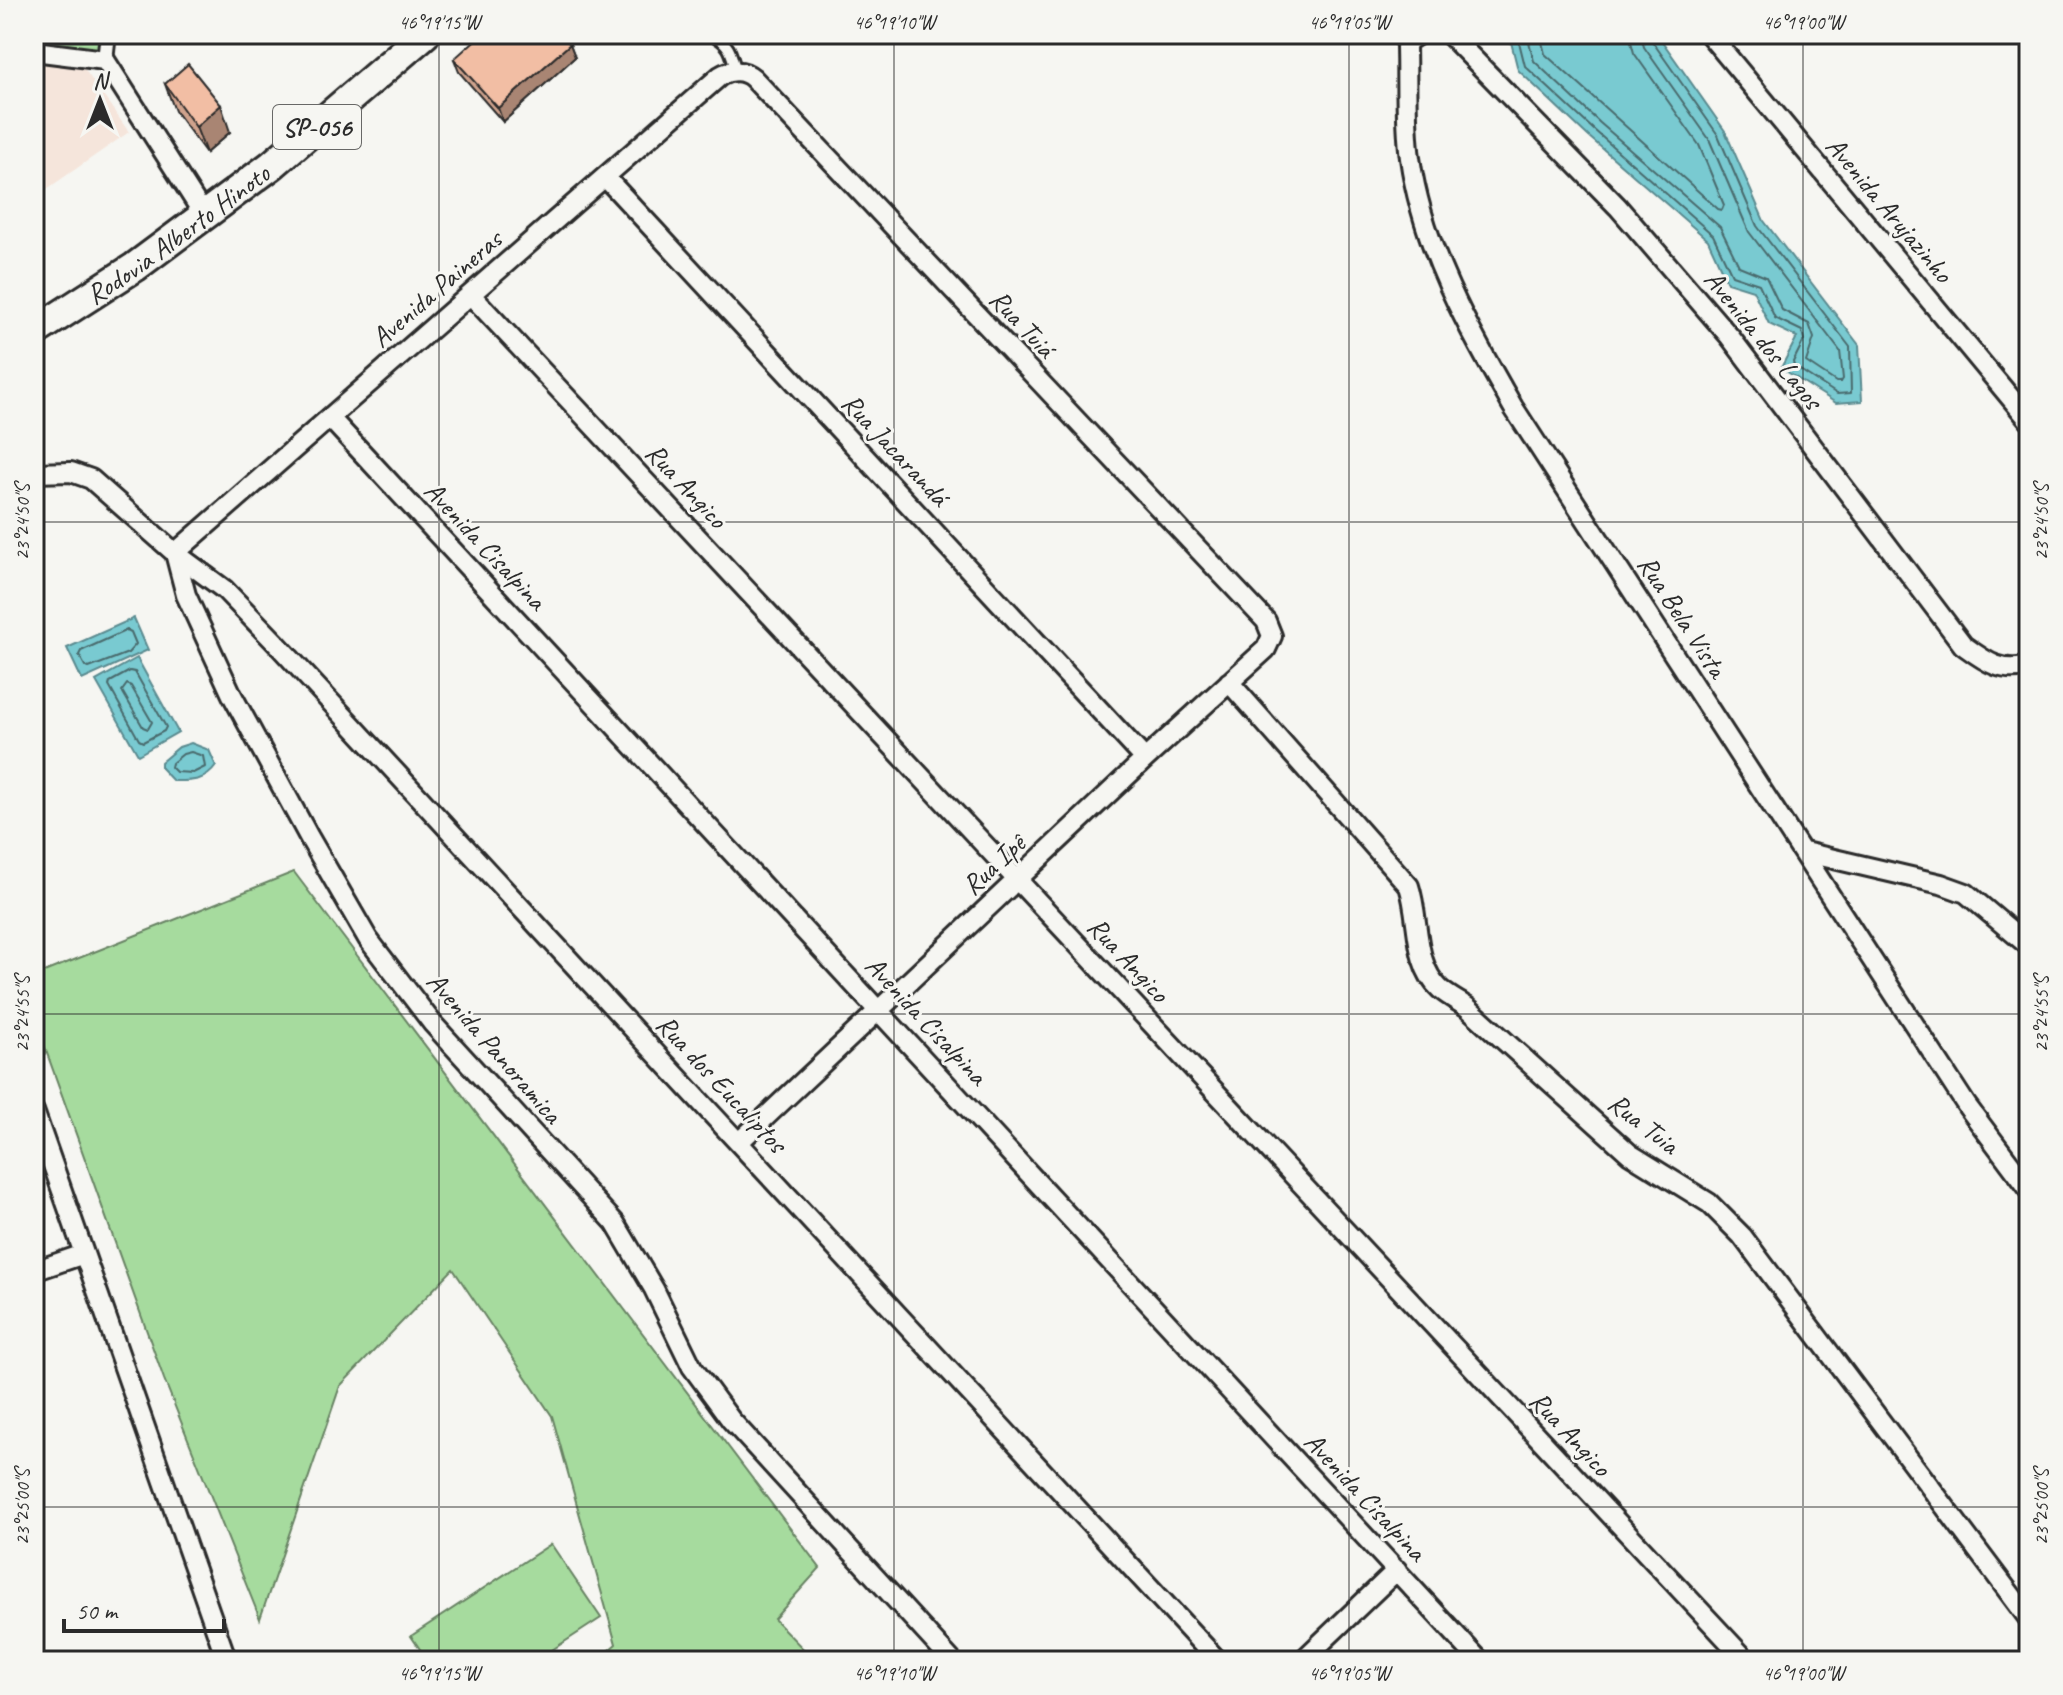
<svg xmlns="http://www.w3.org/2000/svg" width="2063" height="1695" viewBox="0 0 2063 1695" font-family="Caveat,sans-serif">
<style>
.built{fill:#f5e5db}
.green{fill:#a6db9e;stroke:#688364;stroke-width:2}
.water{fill:#79cad1;stroke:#5a8a8f;stroke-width:2}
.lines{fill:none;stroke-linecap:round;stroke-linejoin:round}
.shore{stroke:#4a6b6d;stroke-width:2}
.service-casing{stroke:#2b2b2b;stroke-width:15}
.pedestrian-casing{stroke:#2b2b2b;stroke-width:20}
.minor-casing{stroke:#2b2b2b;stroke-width:24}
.primary-casing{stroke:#2b2b2b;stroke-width:34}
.service{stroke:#f6f6f2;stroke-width:9}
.pedestrian{stroke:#f6f6f2;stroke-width:14}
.minor{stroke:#f6f6f2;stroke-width:18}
.primary{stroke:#f6f6f2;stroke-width:28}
.wall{fill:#d0a38d;stroke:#2b2b2b;stroke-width:2}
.shaded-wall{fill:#a98573;stroke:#2b2b2b;stroke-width:2}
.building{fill:#f2bea4;stroke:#2b2b2b;stroke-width:2}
.ticks{fill:none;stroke:#2b2b2b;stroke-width:2;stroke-opacity:0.45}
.labels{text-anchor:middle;stroke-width:6;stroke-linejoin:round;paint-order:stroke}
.shield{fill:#f6f6f2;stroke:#686867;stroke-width:2}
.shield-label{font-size:26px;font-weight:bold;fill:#2b2b2b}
.street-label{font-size:28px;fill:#2b2b2b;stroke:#f6f6f2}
.neatline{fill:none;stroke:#2b2b2b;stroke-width:3}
.ticks-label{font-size:20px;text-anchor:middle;fill:#2b2b2b}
</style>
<rect width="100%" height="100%" fill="#f6f6f2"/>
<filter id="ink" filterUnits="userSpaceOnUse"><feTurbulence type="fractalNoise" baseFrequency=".0125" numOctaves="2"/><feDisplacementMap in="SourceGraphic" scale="16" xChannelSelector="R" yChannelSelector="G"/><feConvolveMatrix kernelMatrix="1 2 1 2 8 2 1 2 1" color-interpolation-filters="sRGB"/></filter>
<g filter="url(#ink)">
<path class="built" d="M34 58 80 63 129 132 34 198Z"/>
<path class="green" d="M34 34H101L98 53 34 44Z
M294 872 820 1568 774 1619 815 1661H596L616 1644 552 1416 453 1269 340 1386 260 1619 164 1379 34 1017V976Z
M551 1544 601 1618 535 1661H428L411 1636Z"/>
<path class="water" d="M1509 34H1657L1725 131 1764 221 1859 345 1862 401 1836 403 1781 368 1797 337 1769 324 1753 290 1727 282 1708 240 1588 136 1518 70Z
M134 618 148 650 82 680 67 648Z
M137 658 178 732 138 755 96 681Z
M191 743 209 750 216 766C205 782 191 781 173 781L161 768V762L179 747Z"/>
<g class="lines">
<path class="shore" d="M1517 34 1525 66 1594 130 1713 235 1732 275 1759 284 1775 318 1802 331 1804 340 1793 362 1794 366 1837 394 1851 393 1850 347 1757 226 1718 135 1652 41 1651 34
M1527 34 1534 61 1600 123 1720 227 1739 266 1766 277 1782 310 1809 324 1814 338 1806 362 1836 382H1841L1843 379 1840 351 1749 232 1709 139 1644 47 1641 34
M1540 34 1545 54 1718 209 1722 210 1724 205 1699 145 1634 53 1629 34
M127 630 131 632 136 644 128 653 89 668 85 666 79 655 81 651Z
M130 671 135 672 166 727 164 731 143 742 139 740 109 686 110 682Z
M127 684 131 686 152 722 148 729 143 727 122 691Z
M191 752 203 756 205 767 193 773 176 772 171 767 172 763 183 754Z"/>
<defs>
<path id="service" d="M711 34C729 43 731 51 736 71"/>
<path id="pedestrian" d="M105 60 108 34"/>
<path id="minor" d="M1419 34 1408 41 1406 47C1407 83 1405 122 1410 158 1423 249 1468 328 1513 407L1967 1106 2029 1189
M1449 34 1618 207 1730 337 1963 645C1985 661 2001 674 2029 666
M1709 34 2029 420
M34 51 105 60 204 215
M605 177 1145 759
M471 295 1747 1661
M330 418 1480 1661
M34 473 71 472 91 479 175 553 186 595 232 695 309 837 368 939 433 1024 615 1223 654 1289 692 1367 731 1420 952 1661
M1229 682 1409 886C1420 919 1413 964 1440 989 1448 996 1458 1001 1467 1007L1630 1154 1709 1203 1742 1236 2029 1619
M1804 852 1941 884 1966 893 2029 946
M34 1111 227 1661
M739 1142 1145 759 1266 649 1272 636 1266 621 753 78C743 69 730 70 720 76L175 553 225 590 276 643 1218 1661
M34 1271 84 1254
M1302 1661 1397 1570"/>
<g id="primary">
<path id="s1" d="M34 332 135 267 272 165 425 34"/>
</g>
</defs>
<use href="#service" class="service-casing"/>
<use href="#pedestrian" class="pedestrian-casing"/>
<use href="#minor" class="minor-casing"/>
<use href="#primary" class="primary-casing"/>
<use href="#service" class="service"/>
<use href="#pedestrian" class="pedestrian"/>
<use href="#minor" class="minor"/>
<use href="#primary" class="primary"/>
</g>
<path class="wall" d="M570 44 575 57 503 122 459 72 454 59Z
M165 84 230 132 206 153 175 111Z"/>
<path class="shaded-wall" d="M570 44 575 57 503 122 498 108Z
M221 105 230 132 206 153 196 127Z"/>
<path class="building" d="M482 34H560L570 44 498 108 454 59Z
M188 64 221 105 196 127 165 84Z"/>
</g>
<path class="ticks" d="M439 34V1661M894 34V1661M1349 34V1661M1803 34V1661M34 522H2029M34 1014H2029M34 1507H2029"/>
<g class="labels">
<rect class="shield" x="273" y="105" width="88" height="44" rx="6"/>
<g class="shield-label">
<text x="317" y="136">SP-056</text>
</g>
<g class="street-label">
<text transform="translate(1890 209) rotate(50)" y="10">Avenida Arujazinho</text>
<text dy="10" stroke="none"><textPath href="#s1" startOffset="174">Rodovia Alberto Hinoto</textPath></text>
<text transform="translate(436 288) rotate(-41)" y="10">Avenida Paineras</text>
<text transform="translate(1023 323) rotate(47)" y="10">Rua Tuiá</text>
<text transform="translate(1764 339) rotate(51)" y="10">Avenida dos Lagos</text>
<text transform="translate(896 449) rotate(47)" y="10">Rua Jacarandá</text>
<text transform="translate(687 485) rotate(47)" y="10">Rua Angico</text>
<text transform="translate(486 545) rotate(47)" y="10">Avenida Cisalpina</text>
<text transform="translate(1683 616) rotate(57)" y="10">Rua Bela Vista</text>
<text transform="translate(993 864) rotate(-43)" y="10">Rua Ipê</text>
<text transform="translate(1129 959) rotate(47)" y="10">Rua Angico</text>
<text transform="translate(927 1020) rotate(47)" y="10">Avenida Cisalpina</text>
<text transform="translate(495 1047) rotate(49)" y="10">Avenida Panoramica</text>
<text transform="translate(722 1083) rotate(47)" y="10">Rua dos Eucaliptos</text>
<text transform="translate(1644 1123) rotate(38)" y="10">Rua Tuia</text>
<text transform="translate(1571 1433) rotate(47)" y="10">Rua Angico</text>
<text transform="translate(1366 1496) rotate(47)" y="10">Avenida Cisalpina</text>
</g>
</g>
<rect width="2063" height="1695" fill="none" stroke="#f6f6f2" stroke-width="88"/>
<g transform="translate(100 100)" stroke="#f6f6f2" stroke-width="6" paint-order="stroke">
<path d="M0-6L14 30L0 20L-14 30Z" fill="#2b2b2b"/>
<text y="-12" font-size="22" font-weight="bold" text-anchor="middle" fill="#2b2b2b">N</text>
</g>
<path d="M64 1619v12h160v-12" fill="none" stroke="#2b2b2b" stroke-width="4"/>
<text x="76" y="1619" font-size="24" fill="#2b2b2b" stroke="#f6f6f2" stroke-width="6" paint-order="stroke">50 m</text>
<rect x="44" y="44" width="1975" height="1607" class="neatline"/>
<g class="ticks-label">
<text x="439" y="29">46°19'15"W</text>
<text x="894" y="29">46°19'10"W</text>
<text x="1349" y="29">46°19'05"W</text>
<text x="1803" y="29">46°19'00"W</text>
<text transform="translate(22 522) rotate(-90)" y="7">23°24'50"S</text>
<text transform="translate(2041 522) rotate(-90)" y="7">23°24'50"S</text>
<text transform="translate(22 1014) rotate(-90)" y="7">23°24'55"S</text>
<text transform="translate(2041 1014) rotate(-90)" y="7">23°24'55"S</text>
<text transform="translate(22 1507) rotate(-90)" y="7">23°25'00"S</text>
<text transform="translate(2041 1507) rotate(-90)" y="7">23°25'00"S</text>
<text x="439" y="1680">46°19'15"W</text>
<text x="894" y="1680">46°19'10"W</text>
<text x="1349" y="1680">46°19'05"W</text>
<text x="1803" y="1680">46°19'00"W</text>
</g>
</svg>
